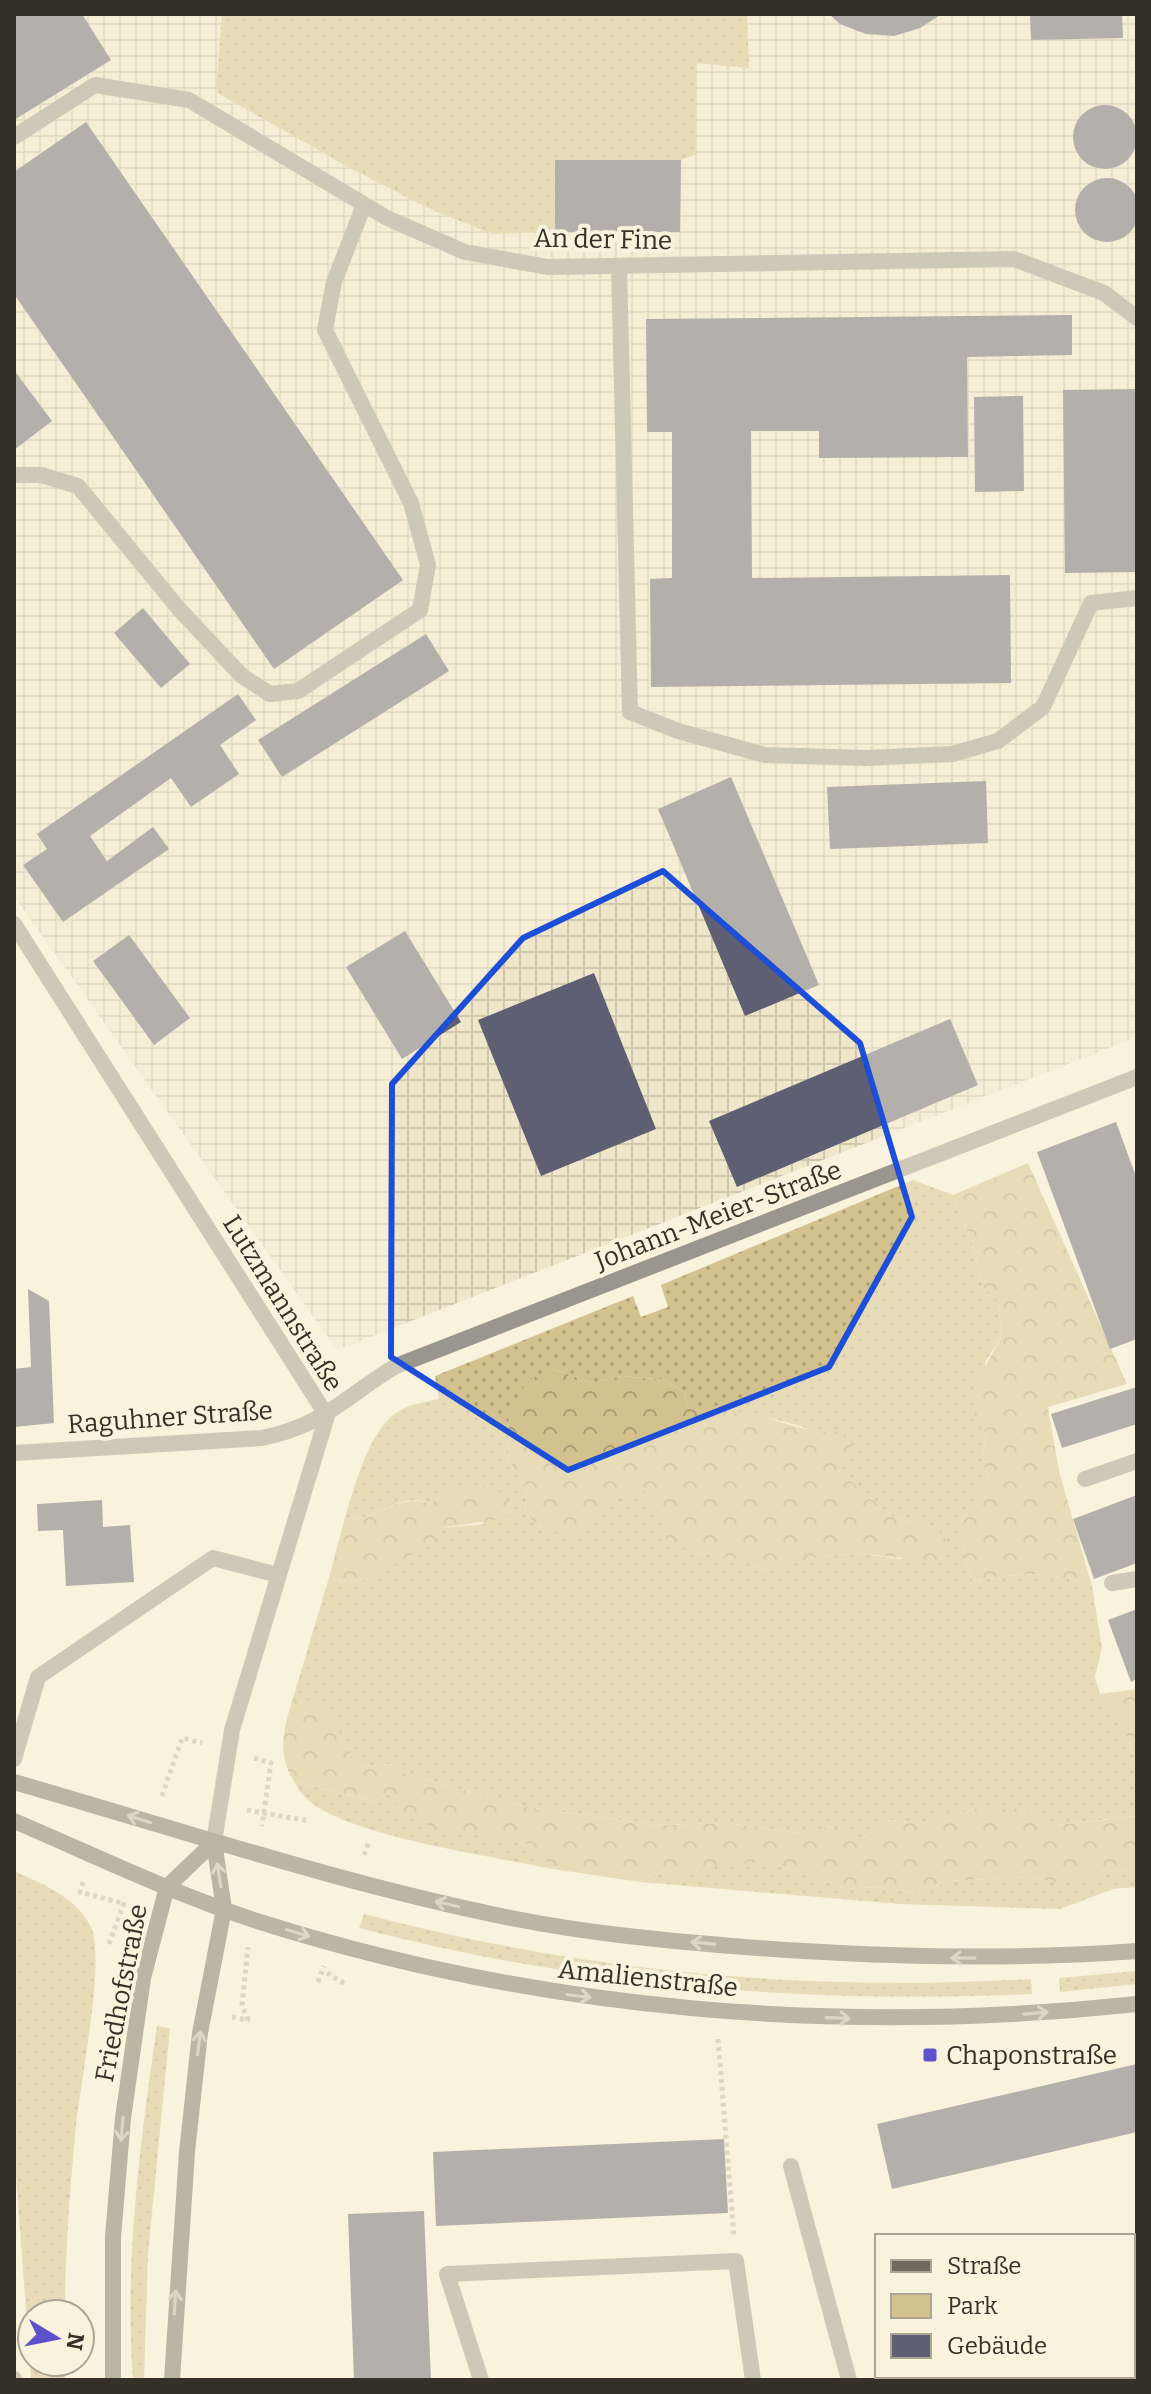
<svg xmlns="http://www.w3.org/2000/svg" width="1151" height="2394" viewBox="0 0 1151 2394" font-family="Bitter,serif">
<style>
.industrial{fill:url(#industrial-grid)}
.green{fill:url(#green-dots);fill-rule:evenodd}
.forest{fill:url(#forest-crowns)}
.building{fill:#5e5f72}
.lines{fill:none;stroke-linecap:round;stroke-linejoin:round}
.path{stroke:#b9b3a2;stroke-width:5;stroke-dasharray:4 4;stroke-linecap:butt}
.lane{stroke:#99968d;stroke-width:16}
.street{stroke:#99968d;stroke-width:16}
.secondary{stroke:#6f6a5d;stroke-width:16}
.oneway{stroke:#bbb5a3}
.marked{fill:none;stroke:#1d4ed8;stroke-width:6;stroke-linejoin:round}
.poi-dot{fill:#5e52ca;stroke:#f9f2dc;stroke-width:3}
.labels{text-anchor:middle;stroke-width:8;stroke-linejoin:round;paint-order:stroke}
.street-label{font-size:26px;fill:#343128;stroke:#f9f2dc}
.poi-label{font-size:26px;fill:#343128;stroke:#f9f2dc;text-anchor:start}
</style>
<defs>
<pattern id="industrial-grid" width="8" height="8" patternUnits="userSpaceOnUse" patternTransform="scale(2)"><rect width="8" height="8" fill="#f0e6c9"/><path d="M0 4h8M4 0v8" fill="none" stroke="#cec6ad"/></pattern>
<pattern id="green-dots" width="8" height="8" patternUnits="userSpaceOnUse" patternTransform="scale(2)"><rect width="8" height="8" fill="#d3c28d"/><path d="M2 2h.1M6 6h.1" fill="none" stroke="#ac9e73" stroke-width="1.8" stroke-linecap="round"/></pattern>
<pattern id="forest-crowns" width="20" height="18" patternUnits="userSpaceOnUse" patternTransform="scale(2)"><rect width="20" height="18" fill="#d3c28d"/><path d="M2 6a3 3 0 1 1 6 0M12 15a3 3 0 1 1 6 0" fill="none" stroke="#ac9e73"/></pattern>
</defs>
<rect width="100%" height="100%" fill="#f9f2dc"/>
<path class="industrial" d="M14 14H1137V1037L337 1350 14 896Z"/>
<path class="green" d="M222 14H747L749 68 695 63 697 154 681 160H555V232L492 234 428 208 350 168 216 92Z
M913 1180 953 1195 974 1249 983 1287 999 1302 1001 1337 985 1362 986 1432 982 1459 988 1479C958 1520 955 1534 973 1582 1022 1572 1045 1570 1092 1586L1102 1648 1095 1677 1100 1694 1117 1717 1137 1763V1816L1056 1825 1023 1809H974L925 1823 891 1820 862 1838 831 1827 798 1833 726 1823 656 1825 526 1807 408 1775 390 1764 358 1767 348 1749 294 1695 328 1581 369 1580 441 1528 485 1524 451 1489 431 1503C392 1492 379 1523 345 1518 354 1488 369 1430 397 1412 409 1404 425 1402 439 1399L435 1376 633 1296 641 1317 668 1307 661 1285ZM553 1369 592 1383 622 1376 665 1380 685 1393 688 1409C734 1412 778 1416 821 1434L837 1469 893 1517 937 1528 901 1559 856 1553 812 1558 768 1571 734 1558 691 1551 642 1489 618 1499 600 1517 544 1531 525 1513 527 1490 508 1459 509 1414Z
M294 1782 375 1801 385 1793 490 1837 528 1844 553 1869C495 1857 350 1836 309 1801 303 1796 298 1788 294 1782Z
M737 1861 765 1862 848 1889 875 1887 916 1893 949 1881 1023 1877 1063 1883 1137 1868V1887L1113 1889 1060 1909 900 1904 640 1882 655 1872 679 1878 706 1866Z
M14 1871C43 1884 76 1897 91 1927 106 1959 80 2084 76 2126 70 2188 65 2251 65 2314H32V2362H65V2380L31 2378 14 2149Z
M364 1914C584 1972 804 1992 1031 1979L1032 1994C804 2004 580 1986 359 1928Z
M1137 1971V1984L1060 1992 1059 1978Z
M157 2026 170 2028 148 2254 144 2380H133C124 2262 140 2143 157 2026Z"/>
<path class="forest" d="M1028 1163 1127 1384 1048 1407 1059 1471 1092 1586C1045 1570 1022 1572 973 1582 955 1534 958 1520 988 1479L982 1459 986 1432 976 1424 973 1389 1001 1337 999 1302 983 1287 974 1249 953 1195Z
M553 1369 592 1383 622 1376 665 1380 685 1393 688 1409C707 1410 727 1410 746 1413 778 1418 809 1436 840 1431L852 1445 837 1469 893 1517 937 1528 946 1540 937 1562 856 1553 812 1558 768 1571 734 1558 691 1551 666 1541 662 1517 642 1489 618 1499 600 1517 571 1534 544 1531 525 1513 527 1490 508 1459 509 1414 527 1381Z
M485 1487 506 1494 509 1518 441 1528 432 1543 369 1580 328 1581 345 1518C379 1523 391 1493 431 1503L451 1489Z
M1137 1689V1763L1117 1717 1100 1694Z
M294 1695 325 1706 359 1767 390 1764 408 1775 526 1807 656 1825 726 1823 798 1833 831 1827 862 1838 891 1820 925 1823 974 1809H1023L1057 1825 1137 1816V1868L1063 1883 1023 1877 949 1881 916 1893 875 1887 848 1889 765 1862 706 1866 679 1878 655 1872 640 1882 553 1869 528 1844 437 1829 398 1812 394 1799 385 1793 376 1801 294 1782C276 1752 284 1727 294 1695Z"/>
<path class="building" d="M14 14H82L111 60 14 120Z
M829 14H942L920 28 894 36 866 34 840 24Z
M1030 14H1122L1123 38 1031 40Z
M1073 137a32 32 0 1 1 64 0a32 32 0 1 1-64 0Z
M86 122 403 580 274 669 14 294V172Z
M555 160H681L680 232H555Z
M1075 210a32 32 0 1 1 64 0a32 32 0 1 1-64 0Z
M1072 315V355L967 357 968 457 819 458V431H751L752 578 1010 575 1011 683 651 687 650 579 672 578V432H647L646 319Z
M14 370 52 421 14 450Z
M1137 389V572L1065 573 1063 390Z
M1023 396 1024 491 975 492 974 397Z
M143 608 190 664 161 688 114 633Z
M426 634 449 671 282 777 258 740Z
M238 694 256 720 220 745 239 774 191 807 171 778 90 836 107 861 153 827 169 849 63 922 23 865 47 849 37 834Z
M731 777 819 985 745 1016 658 809Z
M986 781 988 843 830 849 827 787Z
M405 931 461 1022 402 1059 346 967Z
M129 935 190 1018 154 1045 93 961Z
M594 973 656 1129 541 1176 478 1020Z
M950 1019 978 1085 737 1187 709 1121Z
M1116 1122 1137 1179V1339L1110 1349 1037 1152Z
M28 1289 49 1301 54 1423 14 1427V1369L31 1367Z
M1137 1387V1424L1062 1448 1051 1414Z
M1137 1495V1563L1094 1579 1073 1519Z
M102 1500 103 1527 130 1525 134 1582 66 1586 63 1530 38 1531 37 1504Z
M1137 1609V1679L1131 1682 1108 1620Z
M1137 2064V2132L892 2189 877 2124Z
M724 2139 728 2213 436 2226 433 2152Z
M424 2211 431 2380H354L348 2214Z"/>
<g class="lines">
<path class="path" d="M254 1758 271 1763 262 1826
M162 1796 182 1738 202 1743
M247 1810 309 1821
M364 1855 369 1841
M83 1882 80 1892 125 1904
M109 1944 125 1900
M327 1973 347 1985
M318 1982 324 1966
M232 2017 248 2020 242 2005 248 1947
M718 2039 734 2236"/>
<path class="lane" d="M619 266 630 712 678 731 765 755 866 758 952 754 998 741 1043 707 1091 603 1137 598
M14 475H41L78 486 179 609 242 676 270 694 298 691 420 610 428 565 411 503 325 330 334 282 364 205
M1085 1479 1137 1461
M1112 1583 1137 1579
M14 1759 38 1677 213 1558 278 1575
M791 2166 849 2380
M1133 2273 1137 2271
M481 2380 447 2274 736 2261 753 2380
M897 2380 905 2376"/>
<path class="street" d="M14 137 95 85 189 100 387 218 465 252 548 267 1014 259 1104 293 1137 318
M14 924 327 1416 232 1730 214 1842
M14 1453 262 1438C325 1425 344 1397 396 1366L1137 1077
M14 2379V2380"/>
<path class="secondary" d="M14 1782C181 1830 345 1885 516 1919 587 1933 660 1940 732 1946 868 1957 1001 1961 1137 1951
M14 1821C94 1855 172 1893 254 1920 540 2011 839 2036 1137 2004
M113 2380V2237L123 2118 143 1978 167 1887 214 1842
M172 2380 187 2152 200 2033 224 1909 214 1842"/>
</g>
<defs><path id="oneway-shaft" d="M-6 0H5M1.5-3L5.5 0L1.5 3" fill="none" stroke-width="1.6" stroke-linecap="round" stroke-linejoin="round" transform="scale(2)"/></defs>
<g class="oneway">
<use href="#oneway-shaft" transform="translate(139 1819) rotate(-163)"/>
<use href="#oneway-shaft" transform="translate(219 1875) rotate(-99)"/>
<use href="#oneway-shaft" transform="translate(447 1904) rotate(-167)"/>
<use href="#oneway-shaft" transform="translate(298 1933) rotate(17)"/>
<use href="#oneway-shaft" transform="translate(703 1943) rotate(-175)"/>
<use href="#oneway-shaft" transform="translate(963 1958) rotate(-180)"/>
<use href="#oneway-shaft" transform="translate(579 1996) rotate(7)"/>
<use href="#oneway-shaft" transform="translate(1036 2013) rotate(-5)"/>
<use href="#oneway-shaft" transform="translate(838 2018) rotate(2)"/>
<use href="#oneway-shaft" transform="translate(199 2043) rotate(-83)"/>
<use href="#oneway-shaft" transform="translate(122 2129) rotate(95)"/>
<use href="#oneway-shaft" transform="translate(175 2302) rotate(-87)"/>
</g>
<path d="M0 0H1151V2394H0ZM663 871 860 1043 912 1217 829 1367 568 1470 391 1357 392 1084 523 938Z" fill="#f9f2dc" fill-opacity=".55" fill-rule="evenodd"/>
<path class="marked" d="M663 871 860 1043 912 1217 829 1367 568 1470 391 1357 392 1084 523 938Z"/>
<rect class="poi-dot" x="922" y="2047" width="16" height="16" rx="4"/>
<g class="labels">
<g class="street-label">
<text transform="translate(603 239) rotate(1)" y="9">An der Fine</text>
<text transform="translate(718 1215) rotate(-21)" y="9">Johann-Meier-Straße</text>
<text transform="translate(283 1303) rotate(58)" y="9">Lutzmannstraße</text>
<text transform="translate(170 1417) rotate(-4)" y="9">Raguhner Straße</text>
<text transform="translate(648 1978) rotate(6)" y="9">Amalienstraße</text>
<text transform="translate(121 1993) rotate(-79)" y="9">Friedhofstraße</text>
</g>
<g class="poi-label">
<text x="946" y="2064">Chaponstraße</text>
</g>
</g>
<rect width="1151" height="2394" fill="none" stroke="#343128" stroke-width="32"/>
<rect x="875" y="2234" width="260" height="144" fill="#f9f2dc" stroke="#aaa594" stroke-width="2"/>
<rect x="891" y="2260" width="40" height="12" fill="#6f6a5d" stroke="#aaa594" stroke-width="2"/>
<text x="947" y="2274" font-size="24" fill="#343128">Straße</text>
<rect x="891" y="2294" width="40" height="24" fill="#d3c28d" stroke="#aaa594" stroke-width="2"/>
<text x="947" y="2314" font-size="24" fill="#343128">Park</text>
<rect x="891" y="2334" width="40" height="24" fill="#5e5f72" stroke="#aaa594" stroke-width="2"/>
<text x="947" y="2354" font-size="24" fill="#343128">Gebäude</text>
<g transform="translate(56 2338) rotate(100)"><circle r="38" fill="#f9f2dc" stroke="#aaa594" stroke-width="2"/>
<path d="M0-6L14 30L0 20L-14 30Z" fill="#5e52ca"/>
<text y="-12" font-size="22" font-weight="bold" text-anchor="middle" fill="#343128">N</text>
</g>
</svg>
